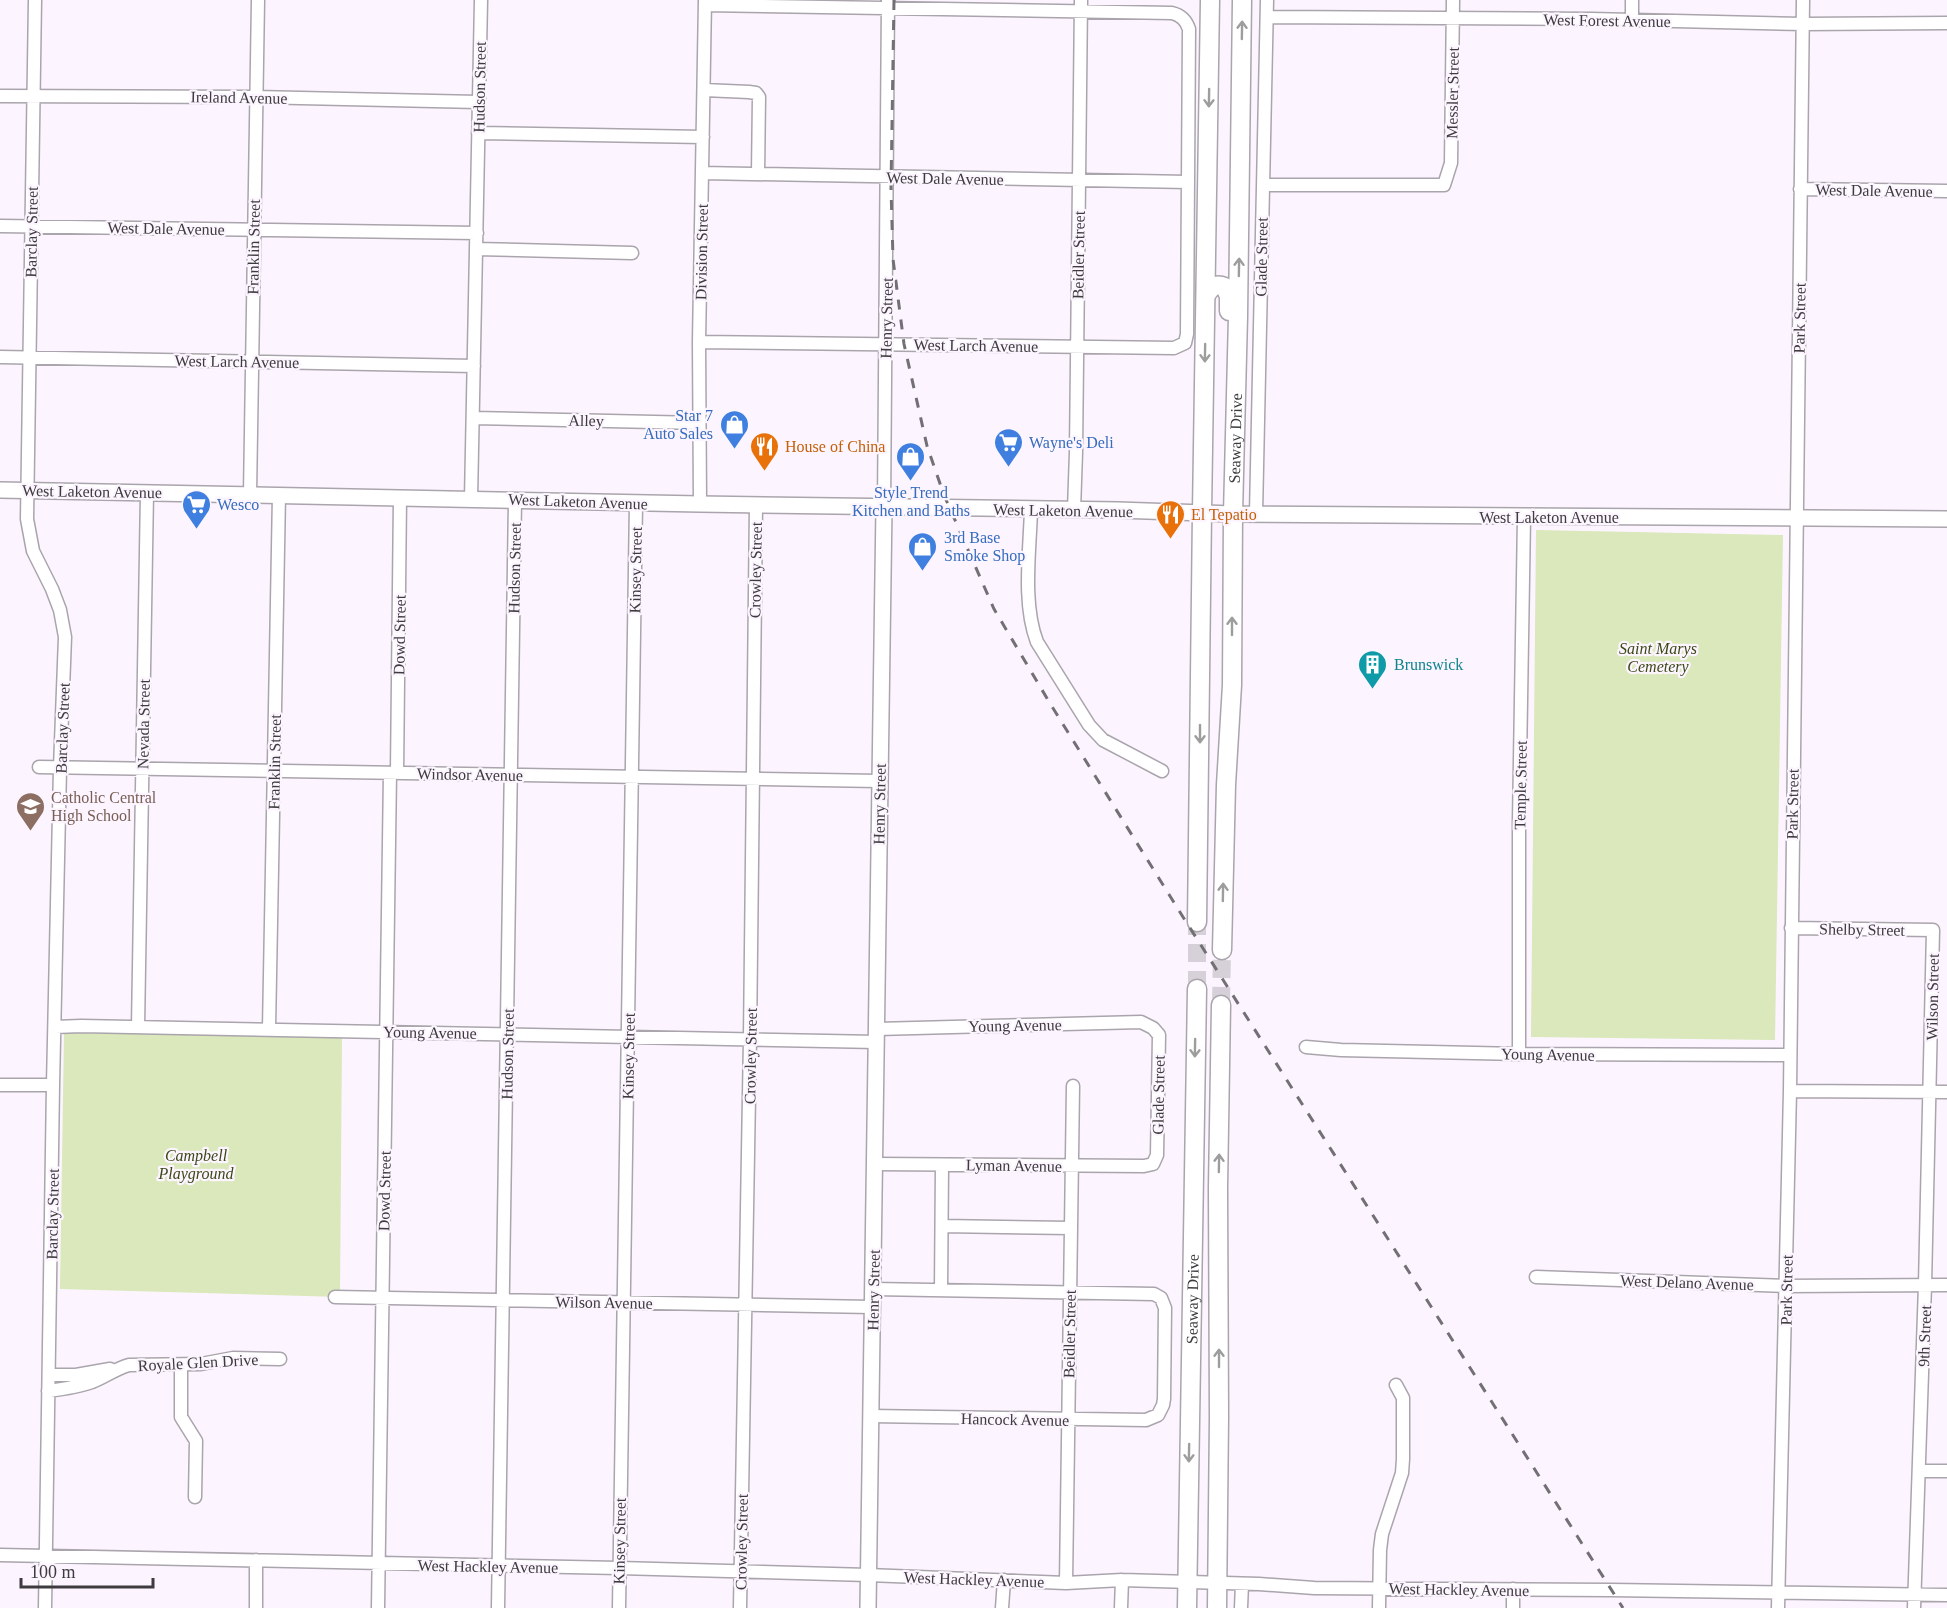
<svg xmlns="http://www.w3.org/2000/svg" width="1947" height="1608" viewBox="0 0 1947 1608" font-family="Georgia,serif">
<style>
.green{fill:#dae8bb}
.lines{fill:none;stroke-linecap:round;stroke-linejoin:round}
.highway-tunnel{stroke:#d6d0d8;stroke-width:18;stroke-dasharray:18 9;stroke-linecap:butt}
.minor-casing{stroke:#aaa4ac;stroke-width:15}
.major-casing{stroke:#aaa4ac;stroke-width:18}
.highway-casing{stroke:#aaa4ac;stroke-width:21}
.minor{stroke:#fff;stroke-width:12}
.major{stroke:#fff;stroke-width:15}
.highway{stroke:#fff;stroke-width:18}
.rail{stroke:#737075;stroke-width:3;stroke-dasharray:10 10;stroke-linecap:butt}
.oneway{stroke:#9e9d9e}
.labels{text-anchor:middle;stroke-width:4.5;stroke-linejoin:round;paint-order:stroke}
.street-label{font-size:16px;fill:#3d3b3e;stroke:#fcf5ff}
.shop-label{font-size:16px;fill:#366cbe;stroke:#fcf5ff;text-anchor:start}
.food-label{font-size:16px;fill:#c56008;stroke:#fcf5ff;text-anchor:start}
.park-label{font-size:16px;font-style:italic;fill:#3c4815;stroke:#fcf5ff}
.culture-label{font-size:16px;fill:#0d838f;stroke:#fcf5ff;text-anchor:start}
.education-label{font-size:16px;fill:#785e54;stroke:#fcf5ff;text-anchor:start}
</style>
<rect width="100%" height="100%" fill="#fcf5ff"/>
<path class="green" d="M1536 530 1783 535 1775 1040 1531 1037Z
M64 1033 342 1037 340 1297 60 1289Z"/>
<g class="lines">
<path class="highway-tunnel" d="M1197 989V922
M1221 1005 1222 950"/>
<defs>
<path id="minor" d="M35 0 27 519 33 551 52 589 60 610 65 637 60 768 53 1085 45 1608
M1267 17 1591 19 1803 24 1947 23
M1632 20V0
M704 90 749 92 756 93 759 97 758 174
M0 96 256 97 478 102
M478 133 703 137
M703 173 1188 182
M1263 185H1444L1451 163 1453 0
M1800 189 1947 191
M0 226 477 233
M476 249 632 253
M699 342 1174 348 1185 343 1187 334 1189 29C1186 20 1181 15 1172 13L705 5
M0 357 474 366
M473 418 699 423
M250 494 258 0
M471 499 481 0
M700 504 699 342 705 0
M884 507 888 0
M1031 509C1030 550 1022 603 1037 642L1089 725 1103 740 1162 771
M1074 510 1076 452 1081 0
M1256 514 1267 0
M39 767 879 781
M397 773 400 497
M1791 928 1933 930 1925 1285 1914 1608
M55 1027 81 1026 877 1042
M138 1027 147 492
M269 1029 279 495
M1306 1047 1341 1050 1519 1054 1789 1055
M1519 1054V822L1524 517
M0 1085H53
M1790 1091 1947 1092
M875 1164 1144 1166 1153 1164 1157 1155 1159 1035 1153 1028 1141 1022 877 1029
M942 1226 1071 1228
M1536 1277 1786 1286 1947 1285
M941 1290 942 1165
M335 1297 872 1307
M181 1365V1417L196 1441 195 1497
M49 1375H76L110 1369
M48 1391C63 1389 78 1387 92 1382 105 1377 115 1369 129 1365L201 1364 233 1358 280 1359
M870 1416 1146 1420 1158 1415 1163 1405 1164 1399 1165 1308 1161 1298 1154 1294 873 1289
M1919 1471H1947
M0 1555 619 1568 868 1575 1066 1583 1122 1580 1259 1584 1314 1588 1611 1590 1947 1595
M1066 1583 1073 1086
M256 1608V1560
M378 1608 390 773
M498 1608 515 500
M619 1608 636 503
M740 1608 750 1039 756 504
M1002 1608 1004 1580
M1121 1608 1122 1580
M1241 1608 1242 1584
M1379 1608 1380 1550 1382 1534 1402 1473 1403 1459V1398L1396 1385
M1513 1608V1589
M1778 1608 1790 1091 1803 0"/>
<path id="major" d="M0 490 700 504 1118 510 1233 514 1947 519
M868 1608 884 507"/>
<g id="highway">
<path d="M1206 295C1211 287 1215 283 1225 287L1229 296V311"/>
<path d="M1197 922 1202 512 1210 0"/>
<path id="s1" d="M1222 950 1226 785 1232 685 1233 514 1238 316 1242 0"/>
<path id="s2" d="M1187 1608 1197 989"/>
<path d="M1217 1608 1219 1417 1218 1188 1221 1005"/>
</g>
</defs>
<use href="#minor" class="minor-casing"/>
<use href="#major" class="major-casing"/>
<use href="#highway" class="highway-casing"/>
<use href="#minor" class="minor"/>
<use href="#major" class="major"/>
<use href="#highway" class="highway"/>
<path class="rail" d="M894 0 891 188 893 259 904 344 927 446 944 495 994 609 1051 705 1183 917 1623 1608"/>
</g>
<defs><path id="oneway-shaft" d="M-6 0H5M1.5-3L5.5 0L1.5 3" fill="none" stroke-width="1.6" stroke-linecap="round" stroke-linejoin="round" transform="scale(1.5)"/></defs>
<g class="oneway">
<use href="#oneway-shaft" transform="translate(1242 30) rotate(-89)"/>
<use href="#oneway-shaft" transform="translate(1209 98) rotate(91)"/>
<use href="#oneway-shaft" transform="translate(1239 267) rotate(-89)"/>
<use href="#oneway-shaft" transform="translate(1205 353) rotate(91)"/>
<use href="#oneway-shaft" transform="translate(1232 626) rotate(-90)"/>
<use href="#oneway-shaft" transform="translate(1200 734) rotate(90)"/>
<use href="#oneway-shaft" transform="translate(1223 892) rotate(-89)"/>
<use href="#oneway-shaft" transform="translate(1195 1048) rotate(91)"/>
<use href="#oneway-shaft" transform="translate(1219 1163) rotate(-89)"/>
<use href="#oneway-shaft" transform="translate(1219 1358) rotate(-90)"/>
<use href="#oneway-shaft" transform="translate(1189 1453) rotate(91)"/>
</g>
<defs>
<symbol id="shop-pin" viewBox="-11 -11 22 30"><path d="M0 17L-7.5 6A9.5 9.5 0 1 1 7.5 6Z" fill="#3f7fe0" stroke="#fcf5ff"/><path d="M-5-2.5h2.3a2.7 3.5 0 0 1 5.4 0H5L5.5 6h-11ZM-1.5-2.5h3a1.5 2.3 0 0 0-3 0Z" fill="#fff"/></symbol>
<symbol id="supermarket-pin" viewBox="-11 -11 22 30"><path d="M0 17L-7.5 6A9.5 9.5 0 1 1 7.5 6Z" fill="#3f7fe0" stroke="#fcf5ff"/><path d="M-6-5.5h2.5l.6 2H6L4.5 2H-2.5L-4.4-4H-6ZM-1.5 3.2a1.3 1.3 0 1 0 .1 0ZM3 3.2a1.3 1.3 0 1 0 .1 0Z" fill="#fff"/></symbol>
<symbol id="restaurant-pin" viewBox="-11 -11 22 30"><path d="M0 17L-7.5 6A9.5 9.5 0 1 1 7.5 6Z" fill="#e8710a" stroke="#fcf5ff"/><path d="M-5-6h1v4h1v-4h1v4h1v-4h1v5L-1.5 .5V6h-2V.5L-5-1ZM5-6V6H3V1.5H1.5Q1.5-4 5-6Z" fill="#fff"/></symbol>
<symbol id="building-pin" viewBox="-11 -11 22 30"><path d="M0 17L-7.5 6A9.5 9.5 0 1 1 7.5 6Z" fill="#0f9aa8" stroke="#fcf5ff"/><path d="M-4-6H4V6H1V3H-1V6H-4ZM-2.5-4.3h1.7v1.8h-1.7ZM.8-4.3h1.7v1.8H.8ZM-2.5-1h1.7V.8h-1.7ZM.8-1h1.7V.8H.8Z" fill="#fff"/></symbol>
<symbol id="school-pin" viewBox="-11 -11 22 30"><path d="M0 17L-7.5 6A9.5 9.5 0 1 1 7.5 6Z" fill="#8d6e63" stroke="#fcf5ff"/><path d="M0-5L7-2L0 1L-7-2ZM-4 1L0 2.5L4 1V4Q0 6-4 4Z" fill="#fff"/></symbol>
</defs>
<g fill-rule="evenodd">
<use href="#shop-pin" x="718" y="408" width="33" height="45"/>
<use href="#supermarket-pin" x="992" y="426" width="33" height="45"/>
<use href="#restaurant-pin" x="748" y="430" width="33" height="45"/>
<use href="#shop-pin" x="894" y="440" width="33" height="45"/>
<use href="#supermarket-pin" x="180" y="488" width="33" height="45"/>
<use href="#restaurant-pin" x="1154" y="498" width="33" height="45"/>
<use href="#shop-pin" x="906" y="530" width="33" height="45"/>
<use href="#building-pin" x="1356" y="648" width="33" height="45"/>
<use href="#school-pin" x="14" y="790" width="33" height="45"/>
</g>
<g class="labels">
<g class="street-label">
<text transform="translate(1607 20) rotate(1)" y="6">West Forest Avenue</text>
<text transform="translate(479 87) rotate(-89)" y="6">Hudson Street</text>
<text transform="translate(1452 93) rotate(-89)" y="6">Messler Street</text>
<text transform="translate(239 97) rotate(1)" y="6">Ireland Avenue</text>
<text transform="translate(945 178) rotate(1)" y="6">West Dale Avenue</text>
<text transform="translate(1874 190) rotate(1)" y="6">West Dale Avenue</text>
<text transform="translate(166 228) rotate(1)" y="6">West Dale Avenue</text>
<text transform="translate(31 232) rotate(-89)" y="6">Barclay Street</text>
<text transform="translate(253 247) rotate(-89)" y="6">Franklin Street</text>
<text transform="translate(701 252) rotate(-89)" y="6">Division Street</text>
<text transform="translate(1078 255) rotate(-89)" y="6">Beidler Street</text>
<text transform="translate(1261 257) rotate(-89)" y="6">Glade Street</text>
<text transform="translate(886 318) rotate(-89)" y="6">Henry Street</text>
<text transform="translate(1799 318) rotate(-89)" y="6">Park Street</text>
<text transform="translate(976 345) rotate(1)" y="6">West Larch Avenue</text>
<text transform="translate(237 361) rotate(1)" y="6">West Larch Avenue</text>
<text transform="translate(586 420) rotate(1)" y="6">Alley</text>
<text dy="6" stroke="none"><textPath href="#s1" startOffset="512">Seaway Drive</textPath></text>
<text transform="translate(92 491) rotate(1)" y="6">West Laketon Avenue</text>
<text transform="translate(578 501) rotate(2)" y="6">West Laketon Avenue</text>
<text transform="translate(1063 510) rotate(1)" y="6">West Laketon Avenue</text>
<text x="1549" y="523">West Laketon Avenue</text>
<text transform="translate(514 568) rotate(-89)" y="6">Hudson Street</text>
<text transform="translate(635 570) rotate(-89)" y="6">Kinsey Street</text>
<text transform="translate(755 570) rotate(-89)" y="6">Crowley Street</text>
<text transform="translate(399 635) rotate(-89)" y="6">Dowd Street</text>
<text transform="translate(143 724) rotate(-89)" y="6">Nevada Street</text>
<text transform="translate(62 728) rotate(-88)" y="6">Barclay Street</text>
<text transform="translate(274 762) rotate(-89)" y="6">Franklin Street</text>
<text transform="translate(470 774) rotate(1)" y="6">Windsor Avenue</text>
<text transform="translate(1520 785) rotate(-89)" y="6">Temple Street</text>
<text transform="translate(879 804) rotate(-89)" y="6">Henry Street</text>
<text transform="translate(1792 804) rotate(-89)" y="6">Park Street</text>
<text transform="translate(1862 929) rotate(1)" y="6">Shelby Street</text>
<text transform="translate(1932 997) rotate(-89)" y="6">Wilson Street</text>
<text transform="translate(1015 1025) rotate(-1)" y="6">Young Avenue</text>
<text transform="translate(430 1032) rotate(1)" y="6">Young Avenue</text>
<text transform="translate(507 1054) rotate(-89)" y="6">Hudson Street</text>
<text transform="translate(1548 1054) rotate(1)" y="6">Young Avenue</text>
<text transform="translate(628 1056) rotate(-89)" y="6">Kinsey Street</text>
<text transform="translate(750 1056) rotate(-89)" y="6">Crowley Street</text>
<text transform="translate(1158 1095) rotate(-89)" y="6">Glade Street</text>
<text transform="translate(1014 1165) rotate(1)" y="6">Lyman Avenue</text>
<text transform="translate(384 1191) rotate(-89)" y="6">Dowd Street</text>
<text transform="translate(52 1214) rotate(-89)" y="6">Barclay Street</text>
<text transform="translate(1687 1282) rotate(2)" y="6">West Delano Avenue</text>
<text transform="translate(873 1290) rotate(-89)" y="6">Henry Street</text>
<text transform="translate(1786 1290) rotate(-89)" y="6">Park Street</text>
<text dy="6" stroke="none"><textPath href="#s2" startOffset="309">Seaway Drive</textPath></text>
<text transform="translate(604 1302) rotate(1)" y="6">Wilson Avenue</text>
<text transform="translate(1069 1334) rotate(-89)" y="6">Beidler Street</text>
<text transform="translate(1924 1336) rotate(-88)" y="6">9th Street</text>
<text transform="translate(198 1362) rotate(-3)" y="6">Royale Glen Drive</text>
<text transform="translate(1015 1419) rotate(1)" y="6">Hancock Avenue</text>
<text transform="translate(619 1541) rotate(-89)" y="6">Kinsey Street</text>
<text transform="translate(741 1542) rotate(-89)" y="6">Crowley Street</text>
<text transform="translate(488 1566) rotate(1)" y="6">West Hackley Avenue</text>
<text transform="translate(974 1579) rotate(2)" y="6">West Hackley Avenue</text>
<text transform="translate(1459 1589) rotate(1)" y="6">West Hackley Avenue</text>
</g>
<g class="shop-label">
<text x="713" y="421" text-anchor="end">Star 7<tspan x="713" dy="18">Auto Sales</tspan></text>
<text x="1029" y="448">Wayne's Deli</text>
<text x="911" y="498" text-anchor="middle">Style Trend<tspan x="911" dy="18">Kitchen and Baths</tspan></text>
<text x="217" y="510">Wesco</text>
<text x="944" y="543">3rd Base<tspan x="944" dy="18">Smoke Shop</tspan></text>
</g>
<g class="food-label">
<text x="785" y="452">House of China</text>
<text x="1191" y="520">El Tepatio</text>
</g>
<g class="park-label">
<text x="1658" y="654">Saint Marys<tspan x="1658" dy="18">Cemetery</tspan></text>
<text x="196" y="1161">Campbell<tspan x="196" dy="18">Playground</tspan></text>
</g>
<g class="culture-label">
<text x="1394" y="670">Brunswick</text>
</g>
<g class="education-label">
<text x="51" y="803">Catholic Central<tspan x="51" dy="18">High School</tspan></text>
</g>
</g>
<path d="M21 1578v9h132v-9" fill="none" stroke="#3d3b3e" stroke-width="3"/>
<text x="30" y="1578" font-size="18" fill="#3d3b3e" stroke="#fcf5ff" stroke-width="4.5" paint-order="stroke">100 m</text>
</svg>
